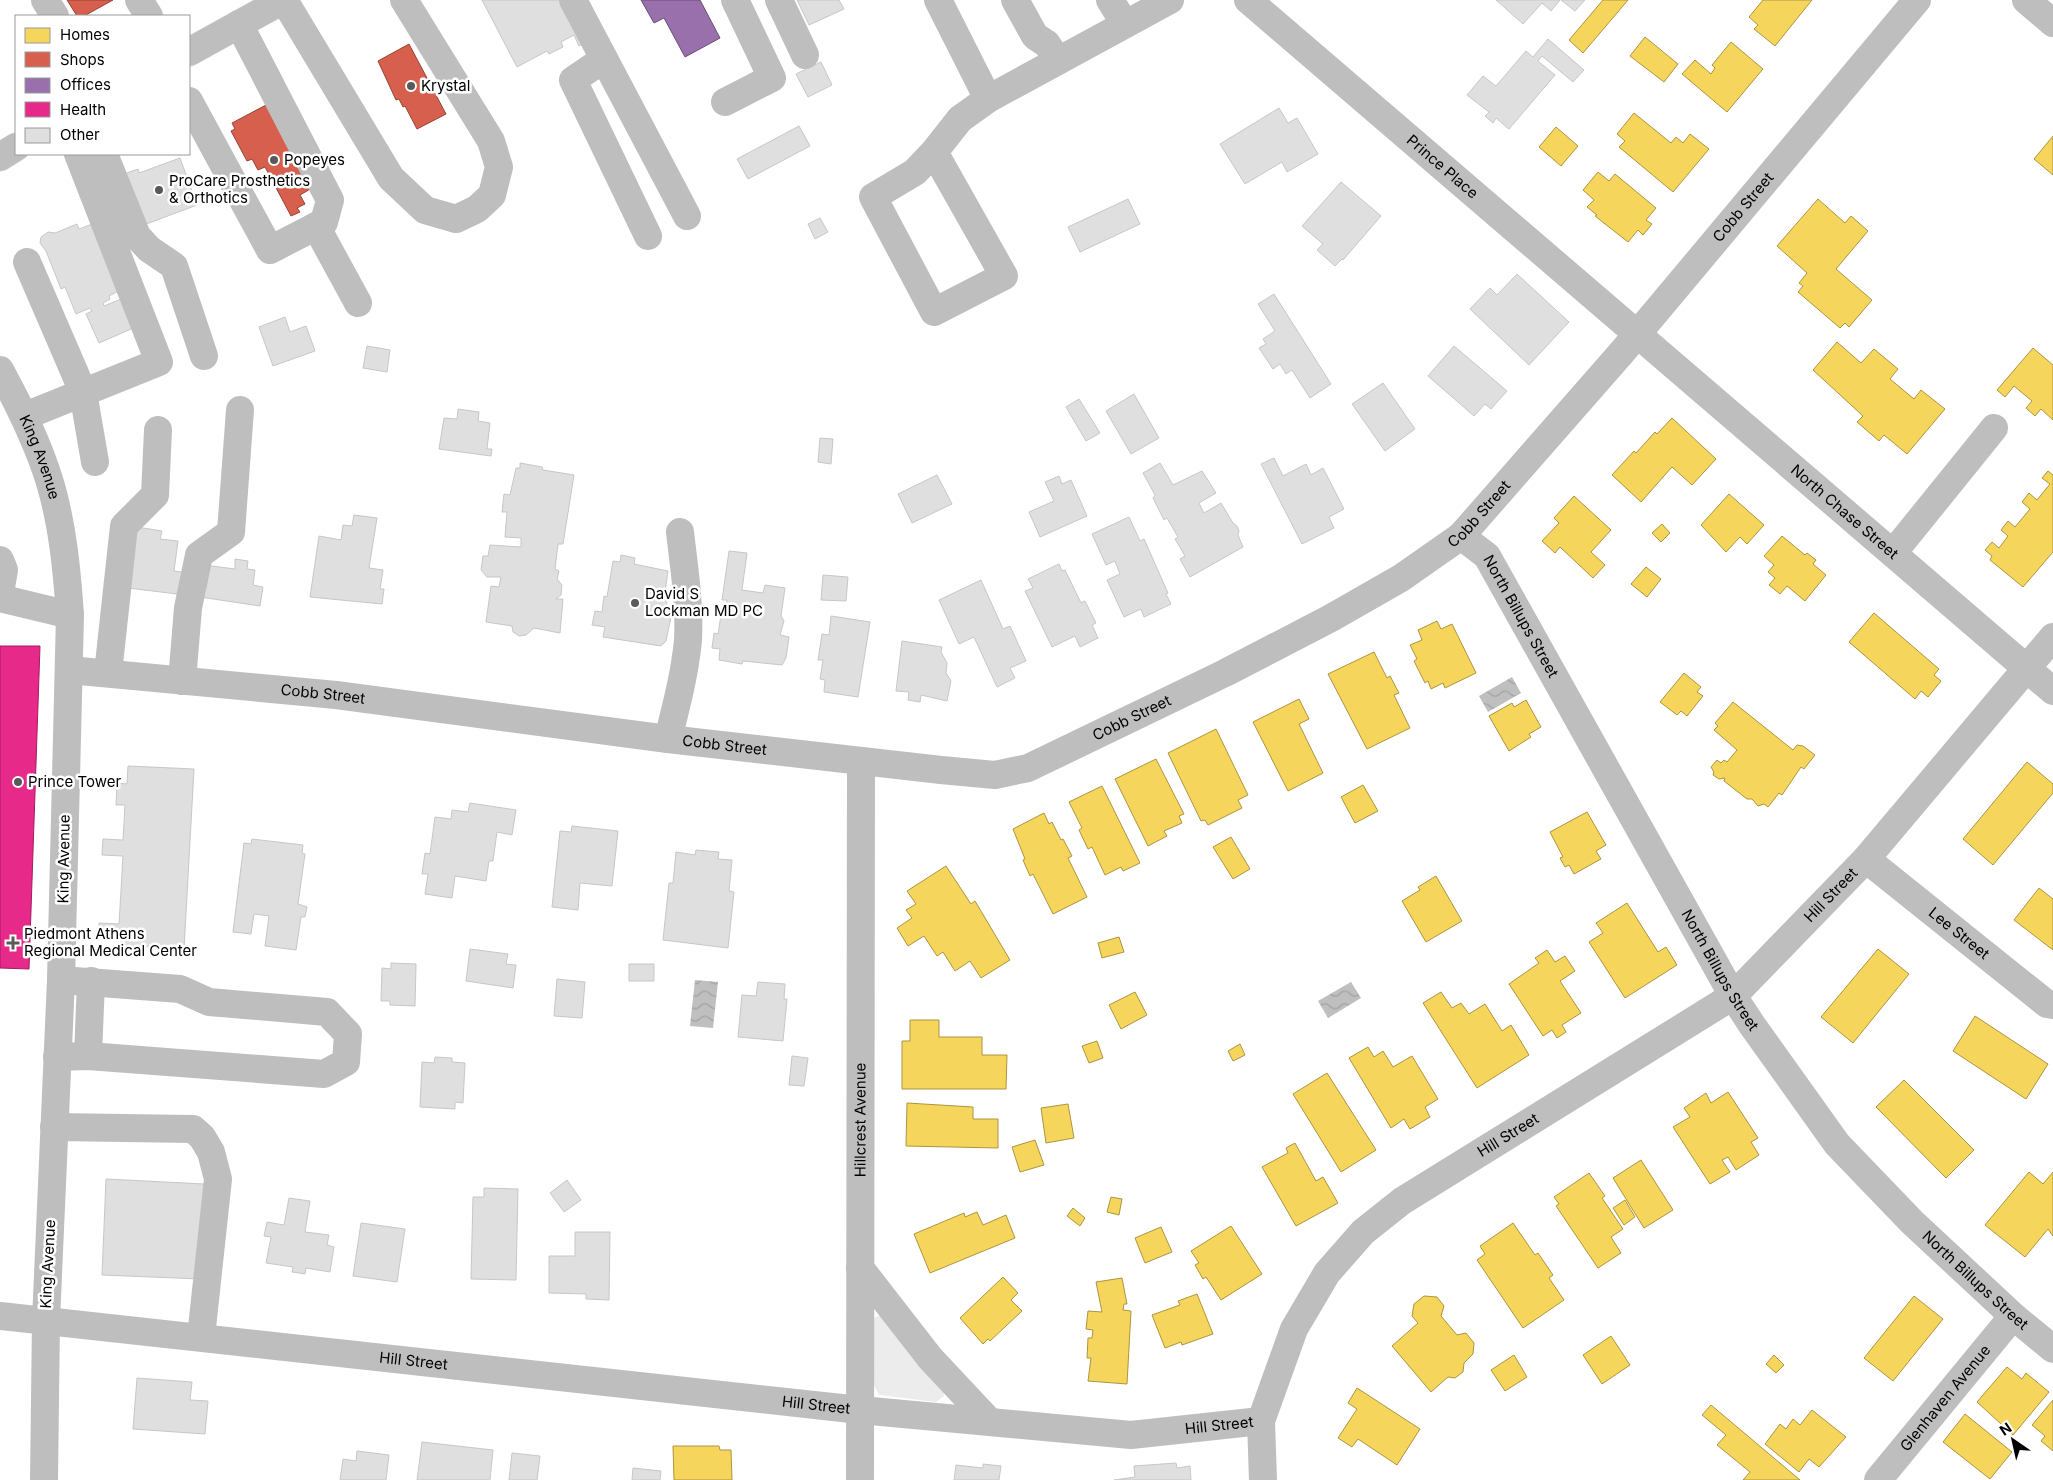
<svg xmlns="http://www.w3.org/2000/svg" width="2053" height="1480" viewBox="0 0 2053 1480" font-family="Inter,sans-serif">
<style>
.grass{fill:#ececec}
.water{fill:url(#water-waves)}
.homes{fill:#f6d55c;stroke:#ac9540}
.shops{fill:#d6604d;stroke:#964336}
.offices{fill:#9970ab;stroke:#6b4e78}
.health{fill:#e7298a;stroke:#a21d61}
.building{fill:#dfdfdf;stroke:#c7c7c7}
.lines{fill:none;stroke-linecap:round;stroke-linejoin:round}
.major-casing{stroke:#dbdbdb;stroke-width:29}
.minor{stroke:#bebebe;stroke-width:28}
.major{stroke:#bebebe;stroke-width:28}
.poi-dot{fill:#595959;stroke:#fff;stroke-width:2}
.labels{text-anchor:middle;stroke-width:5;stroke-linejoin:round;paint-order:stroke}
.poi-label{font-size:15px;fill:#000;stroke:#fff;text-anchor:start}
.street-label{font-size:15px;fill:#000;stroke:#fff}
</style>
<defs>
<pattern id="water-waves" width="16" height="10" patternUnits="userSpaceOnUse" patternTransform="scale(1.25)"><rect width="16" height="10" fill="#bfbfbf"/><path d="M0 5q4-4 8 0t8 0" fill="none" stroke="#a2a2a2"/></pattern>
</defs>
<rect width="100%" height="100%" fill="#fff"/>
<path class="grass" d="M878 1316 883 1317 916 1363 943 1387 944 1396 936 1402 879 1395 872 1381 874 1318Z"/>
<path class="water" d="M1512 677 1521 693 1488 712 1479 696Z
M695 980 718 982 713 1028 690 1026Z
M1351 982 1361 998 1328 1018 1318 1001Z"/>
<path class="homes" d="M1603 0H1628L1583 53 1569 40Z
M1763 0H1812L1775 46 1754 29 1758 25 1749 17Z
M1645 37 1678 64 1664 82 1630 56Z
M1731 42 1763 69 1727 112 1682 74 1695 60 1711 74 1715 68 1712 65Z
M1634 113 1671 143 1676 137 1683 143 1690 134 1709 149 1673 192 1619 147 1625 141 1617 134Z
M1556 127 1578 146 1561 166 1539 147Z
M2053 136V175L2034 159Z
M1598 172 1609 181 1615 174 1656 208 1646 220 1652 224 1643 235 1638 230 1628 242 1595 216 1597 215 1587 207 1594 200 1583 190Z
M1818 199 1845 223 1851 216 1868 231 1836 269 1872 300 1849 327 1845 323 1840 328 1798 292 1803 286 1799 283 1807 273 1777 246Z
M1837 342 1861 363 1874 349 1898 369 1890 379 1914 399 1921 390 1945 409 1907 454 1884 435 1879 441 1857 422 1863 416 1813 370Z
M2033 348 2053 365V420L2041 409 2035 416 2026 408 2032 401 2014 386 2005 397 1997 390Z
M1672 418 1716 459 1692 485 1672 467 1641 502 1612 475 1634 451 1636 453 1655 432 1657 434Z
M2048 471 2053 475V552L2023 587 1990 560 1992 556 1985 550 1992 542 1999 548 2008 536 2001 530 2008 521 2015 527 2030 509 2022 502 2029 493 2037 500 2050 484 2042 478Z
M1729 494 1764 525 1747 544 1740 537 1726 552 1701 525Z
M1574 496 1611 530 1591 552 1605 565 1593 578 1560 547 1555 553 1542 541 1559 523 1554 518Z
M1662 524 1670 533 1661 542 1652 533Z
M1782 536 1805 555 1807 553 1816 560 1813 564 1826 575 1805 601 1787 586 1780 594 1769 585 1775 578 1768 572 1774 565 1764 556Z
M1646 567 1661 579 1647 597 1631 584Z
M1874 613 1939 669 1934 675 1941 681 1928 697 1921 691 1915 699 1849 642Z
M1437 621 1441 629 1452 624 1476 673 1445 688 1443 683 1431 689 1428 681 1425 683 1414 661 1417 659 1410 645 1422 640 1418 630Z
M1374 652 1387 678 1390 676 1399 693 1394 695 1410 728 1367 749 1328 674Z
M1684 673 1701 687 1697 692 1703 696 1687 716 1681 711 1677 715 1660 702Z
M1299 699 1309 719 1299 724 1323 773 1288 791 1253 722Z
M1526 700 1541 727 1529 734 1531 737 1509 751 1489 716 1512 703 1514 707Z
M1733 702 1793 750 1797 745 1803 746 1815 755 1804 769 1801 767 1782 795 1779 793 1768 807 1764 804 1758 806 1752 799H1747L1724 781 1725 778 1719 779 1713 775 1714 772 1711 767 1717 760 1721 763 1724 760 1727 762 1737 750 1714 730 1718 726 1715 723Z
M1216 729 1248 795 1238 800 1242 808 1208 825 1205 820 1201 821 1168 753Z
M1156 759 1184 814 1179 816 1182 823 1164 831 1167 836 1148 846 1115 779Z
M2027 762 2053 784V793L1993 865 1963 839Z
M1363 785 1378 811 1355 823 1341 797Z
M1102 786 1140 863 1123 871 1121 867 1105 875 1092 847 1088 849 1079 830 1082 828 1069 802Z
M1587 812 1606 845 1596 851 1601 859 1574 874 1569 865 1565 867 1560 858 1563 857 1550 832Z
M1044 813 1049 824 1052 822 1061 840 1063 839 1072 856 1068 858 1087 897 1053 914 1033 874 1030 876 1023 860 1025 859 1013 829Z
M1231 837 1250 869 1233 879 1213 847Z
M946 866 971 904 975 901 1010 960 981 978 970 961 955 971 943 952 937 956 924 936 908 946 897 928 912 918 906 910 916 904 907 891Z
M1436 876 1462 921 1426 942 1402 901 1420 890 1418 887Z
M2039 888 2053 899V950L2014 920Z
M1627 903 1658 952 1666 947 1677 965 1625 998 1589 942 1603 933 1596 923Z
M1119 937 1124 952 1102 958 1098 943Z
M1878 949 1909 974 1853 1043 1821 1017Z
M1547 950 1555 962 1565 956 1575 971 1560 981 1581 1013 1562 1025 1566 1032 1557 1038 1552 1030 1543 1036 1509 984 1539 963 1535 958Z
M1135 992 1147 1015 1121 1029 1109 1005Z
M1441 992 1452 1008 1461 1003 1469 1014 1485 1004 1502 1031 1511 1025 1529 1055 1477 1088 1423 1003Z
M1975 1016 2048 1064 2026 1099 1953 1051Z
M910 1020H939V1037H982V1055H1007L1006 1089H902V1041H910Z
M1097 1041 1103 1058 1089 1063 1082 1046Z
M1240 1044 1245 1055 1233 1061 1228 1051Z
M1368 1047 1374 1057 1383 1051 1393 1067 1412 1056 1438 1099 1425 1107 1430 1117 1410 1129 1404 1119 1391 1128 1349 1058Z
M1327 1073 1376 1150 1341 1172 1293 1094Z
M1904 1080 1974 1150 1946 1178 1876 1107Z
M1728 1092 1758 1138 1751 1142 1759 1155 1736 1170 1728 1157 1722 1160 1730 1172 1710 1184 1673 1127 1690 1117 1684 1108 1706 1093 1711 1103Z
M907 1103 973 1107V1119H998V1148L906 1146Z
M1068 1104 1074 1138 1046 1143 1041 1108Z
M1035 1140 1044 1165 1020 1172 1012 1147Z
M1295 1143 1316 1181 1323 1177 1338 1203 1296 1226 1262 1167 1288 1153 1286 1148Z
M1641 1160 1673 1210 1644 1228 1613 1178Z
M2029 1172 2043 1184 2053 1172V1236L2048 1229 2025 1257 1985 1225Z
M1589 1173 1605 1196 1602 1198 1623 1229 1611 1237 1621 1253 1598 1268 1556 1206 1559 1204 1554 1197Z
M1111 1197 1122 1199 1119 1215 1107 1212Z
M1625 1200 1635 1217 1624 1225 1613 1208Z
M1073 1208 1085 1218 1080 1226 1067 1216Z
M977 1212 983 1225 1006 1215 1015 1238 930 1273 914 1234 964 1213 965 1217Z
M1513 1223 1535 1255 1538 1253 1553 1275 1549 1278 1564 1300 1523 1328 1477 1260 1485 1254 1480 1246Z
M1231 1226 1262 1274 1221 1300 1206 1277 1203 1279 1195 1265 1199 1263 1191 1251Z
M1161 1227 1172 1252 1145 1263 1135 1238Z
M1003 1277 1018 1293 1011 1300 1022 1311 990 1341 988 1339 983 1344 960 1318Z
M1122 1278 1127 1304H1124L1123 1310 1131 1311 1127 1384 1088 1381 1091 1358H1087L1088 1338H1092L1093 1330 1086 1329 1088 1311 1102 1312 1096 1282Z
M1197 1294 1213 1334 1182 1345 1181 1342 1165 1348 1152 1315 1180 1305 1178 1301Z
M1424 1296 1437 1297 1444 1306 1441 1316 1457 1335 1466 1333 1474 1343 1473 1354 1464 1363 1463 1372 1455 1378 1448 1377 1431 1392 1392 1346 1418 1323 1412 1316 1414 1304Z
M1914 1296 1943 1319 1893 1381 1864 1358Z
M1611 1336 1630 1365 1602 1384 1583 1355Z
M1514 1355 1527 1377 1505 1391 1491 1370Z
M1774 1355 1784 1365 1776 1373 1766 1364Z
M2007 1367 2022 1379 2026 1373 2049 1392 2013 1435 1977 1402Z
M1357 1388 1420 1429 1397 1465 1358 1439 1352 1447 1338 1438 1357 1409 1348 1403Z
M2053 1400V1451L2041 1441 2045 1436 2032 1425Z
M1711 1405 1800 1480H1743L1750 1472 1717 1445 1726 1435 1702 1415Z
M1812 1410 1846 1437 1819 1467 1809 1459 1799 1472 1765 1444 1780 1424 1786 1429 1793 1419 1800 1425Z
M1965 1414 2012 1452 1990 1479 1943 1442Z
M673 1446H719L720 1450H731L732 1480H674Z"/>
<path class="shops" d="M67 0H113L84 16H77Z
M409 44 446 114 417 129 405 106 403 107 399 99 396 100 378 61Z
M266 105 312 188 300 195 305 204 297 208 300 212 291 216 265 167 258 170 252 159 247 161 231 131 235 129 232 123Z"/>
<path class="offices" d="M641 0H700L720 38 685 57 664 18 654 23Z"/>
<path class="health" d="M0 646H40L29 969 0 968Z"/>
<path class="building" d="M482 0H564L586 42 579 46 574 35 561 42 563 47 549 54 547 51 517 67Z
M797 0H839L844 9 809 25Z
M1496 0H1560L1551 11 1542 3 1523 24Z
M1561 0H1585L1575 11Z
M1548 39 1584 70 1573 82 1542 56 1538 61 1555 75 1509 129 1496 118 1493 123 1485 116 1489 112 1467 95 1483 76 1496 86 1526 51 1533 57Z
M821 62 832 85 808 97 796 74Z
M1279 108 1288 123 1297 118 1318 154 1287 172 1282 162 1245 184 1220 144Z
M799 126 810 146 748 179 737 159Z
M180 158 197 205 141 226 121 175 138 169 139 173Z
M1341 182 1381 216 1343 260 1342 259 1335 266 1317 250 1323 244 1302 226Z
M1128 199 1140 224 1080 252 1068 227Z
M820 218 828 232 815 239 808 224Z
M95 223 122 289 109 296 110 299 103 303 104 306 126 297 138 326 99 343 86 314 92 311 90 308 76 314 65 287 61 289 46 251 40 243 41 237 48 232 55 233 77 224 79 229Z
M1517 274 1569 322 1529 365 1470 309 1490 288 1497 295Z
M1274 294 1331 384 1310 398 1292 370 1286 374 1280 364 1273 369 1259 348 1266 344 1263 339 1275 331 1258 304Z
M285 317 290 332 306 326 315 351 273 366 259 327Z
M367 346 390 350 387 372 363 368Z
M1454 346 1507 391 1491 409 1485 404 1474 416 1428 376Z
M1383 383 1415 429 1385 451 1352 404Z
M1134 394 1159 438 1131 454 1106 411Z
M1079 399 1100 433 1086 441 1066 407Z
M458 409 479 412 478 421 490 423 487 449H492L491 456 439 449 444 418 457 419Z
M820 438 833 439 831 464 818 462Z
M1274 458 1283 476 1306 464 1311 475 1323 468 1344 509 1329 517 1334 528 1302 544 1261 464Z
M520 463 542 467 543 470 574 475 563 544H558L555 569 559 571 557 579 562 585 561 595 556 599H563L560 633 534 628 526 635 519 636 513 632 512 626 486 622 491 586 499 587 501 577H487L481 570 483 556H488L490 545 521 547V538L505 537 507 512H502L504 494 510 495 516 468H520Z
M1160 463 1173 485 1202 471 1216 493 1199 503 1204 513 1221 503 1233 523 1237 526 1239 531 1238 535 1243 547 1190 577 1180 559 1185 556 1175 539 1178 537 1167 518 1164 520 1153 498 1155 495 1143 473Z
M937 475 952 504 912 523 898 494Z
M1059 476 1062 484 1071 480 1087 516 1040 537 1029 512 1054 501 1045 482Z
M354 515 377 518 369 568 383 570 380 589H384L382 604 310 597 319 536 341 540 343 525 352 526Z
M1129 517 1140 541 1144 539 1168 593 1166 594 1171 604 1144 617 1141 609 1124 617 1107 580 1120 574 1115 561 1106 565 1092 534Z
M137 527 162 531 160 539 178 541 174 571 189 573 185 595 128 588Z
M729 551 747 553 742 590 763 593 765 585 785 588 781 616 784 621 780 635 789 637 786 658 782 665 743 661 742 664 719 660 720 649 712 648 714 633 718 634 721 615H724L727 600H722Z
M621 555 635 558 634 564 668 571 664 600 667 601 665 616 671 617 666 641 661 646 603 637 605 627 592 625 595 611 602 612 604 596 607 597 613 561 620 562Z
M235 559 248 561 247 569 255 570 253 585 263 587 260 606 200 597 204 565 235 569Z
M1059 564 1062 571 1065 570 1081 603 1085 601 1096 623 1092 625 1098 638 1080 647 1075 636 1052 647 1025 591 1033 588 1028 579Z
M823 575 848 577 846 601 821 600Z
M981 580 1003 629 1010 626 1026 661 1010 668 1015 678 997 687 974 637 959 644 939 600Z
M831 616 870 622 858 697 824 692 825 680 820 679 823 660H818L822 634 829 635Z
M902 641 942 647 941 652 947 663 946 673 951 681 947 701 921 695 920 702 908 700 909 692 896 691Z
M128 766 194 769 184 949 121 945V938L99 937V923L119 924 123 856 102 855 103 839 123 840 125 805H116L117 783 127 784Z
M470 803 516 810 512 835 497 832 493 861H489L486 881 455 876 452 898 425 894 428 874H422L425 853 430 854 435 817 451 819 452 810 468 812Z
M572 826 618 831 612 886 580 883 578 910 552 907 560 831 571 832Z
M252 839 303 845 302 853 305 854 298 904 307 907 305 917H301L296 950 265 946 269 916 254 914 251 934 233 932 244 843 251 844Z
M696 850 719 852 718 859 732 860 729 891 734 892 728 948 663 940 669 883H673L676 852 695 855Z
M470 949 508 954 506 964 516 965 513 988 466 981Z
M391 963 416 964 415 1006 390 1005V1001H381L382 968 391 969Z
M629 964H654V981H629Z
M557 979 585 982 582 1018 554 1016Z
M758 982 785 984 784 999H787L783 1041 738 1037 742 995 756 996Z
M792 1056 808 1058 804 1086 789 1085Z
M435 1057 452 1058V1062L465 1063 463 1103 455 1102V1109L420 1107 422 1062 434 1063Z
M106 1179 204 1184 200 1279 102 1275Z
M567 1180 581 1200 564 1212 550 1193Z
M484 1188 518 1189 516 1280 471 1279 473 1197H484Z
M289 1198 310 1201 305 1232 329 1235 327 1245 334 1247 330 1272 306 1268 305 1274 299 1273 292 1272 293 1267 266 1263 271 1237 264 1236 267 1222 284 1225Z
M361 1223 405 1229 397 1282 353 1276Z
M575 1232H610L609 1300 586 1299V1294L549 1293V1256H575Z
M137 1378 192 1382 190 1400 208 1401 205 1434 133 1429Z
M422 1442 493 1450 490 1480H417Z
M357 1451 389 1455 386 1480H340L343 1459 356 1461Z
M512 1453 540 1456 537 1480H509Z
M1176 1463 1177 1468 1190 1466 1191 1480H1114L1135 1477 1134 1466Z
M983 1464 1001 1466 999 1480H954L956 1465 983 1468Z
M633 1468 661 1471 660 1480H632Z"/>
<g class="lines">
<defs>
<path id="major" d="M189 52 283 0
M0 157 16 147"/>
</defs>
<use href="#major" class="major-casing"/>
<g class="minor">
<path d="M45 0 55 16"/>
<path d="M139 0 149 16"/>
<path d="M284 0 391 178 425 210 456 219 477 209 492 195 499 167 491 141 404 0"/>
<path d="M573 0 687 216"/>
<path d="M779 0 805 55"/>
<path d="M938 0 988 99"/>
<path d="M1015 0 1035 36 1047 44 1058 61"/>
<path d="M1110 0 1125 24"/>
<path id="s1" d="M1248 0 2053 691"/>
<path d="M2026 0 2053 23"/>
<path d="M604 59 573 80 648 236"/>
<path d="M189 101 270 250 324 222 330 200 239 24"/>
<path d="M725 102 772 78 735 0"/>
<path d="M934 152 1004 276 934 312 873 197 915 172 934 152 960 119 988 99 1170 0"/>
<path d="M104 154 137 236 149 249 174 266 204 356"/>
<path d="M316 226 358 303"/>
<path d="M27 262 83 392 95 462"/>
<path id="s2" d="M0 370C20 407 39 445 51 486 63 528 67 572 70 615L61 980 46 1320 44 1480"/>
<path d="M25 416 159 362 78 154"/>
<path id="s3" d="M1461 536 1487 556 1733 996 1752 1025 1837 1144 1912 1222 2013 1316 2053 1349"/>
<path d="M1893 553 1994 428"/>
<path d="M0 560 4 570 0 593"/>
<path d="M0 598 70 615"/>
<path id="s4" d="M69 670 336 695 668 739 941 770 995 775 1028 768 1225 673 1331 618 1401 578 1461 536 1623 351 1917 0"/>
<path d="M108 673 124 526 155 495 158 430"/>
<path d="M182 681 188 608 199 555 231 532 240 410"/>
<path d="M668 739C676 707 685 673 688 640 690 605 684 567 680 532"/>
<path id="s5" d="M1866 859 2047 1004 2053 1005"/>
<path d="M88 1056 91 981"/>
<path d="M57 1057 88 1056 324 1074 346 1062 348 1034 327 1012 209 1002 180 989 61 980"/>
<path d="M54 1127 193 1129 202 1137 211 1152 218 1179 201 1337"/>
<path d="M860 1268 930 1358 990 1422"/>
<path id="s6" d="M0 1316 860 1410 1131 1435 1261 1421"/>
<path id="s7" d="M860 1480 861 761"/>
<path id="s8" d="M1263 1480 1261 1421 1294 1329 1327 1273 1363 1232 1402 1201 1733 996 1866 859 2053 637"/>
<path id="s9" d="M1878 1480 2013 1316"/>
</g>
<use href="#major" class="major"/>
</g>
<g class="poi-dot">
<circle cx="411" cy="86" r="5"/>
<circle cx="274" cy="160" r="5"/>
<circle cx="159" cy="190" r="5"/>
<circle cx="635" cy="603" r="5"/>
<circle cx="18" cy="782" r="5"/>
<path d="M10.5 935.5h5v5h5v5h-5v5h-5v-5h-5v-5h5z"/>
</g>
<g class="labels">
<g class="poi-label">
<text x="421" y="91">Krystal</text>
<text x="284" y="165">Popeyes</text>
<text x="169" y="186">ProCare Prosthetics<tspan x="169" dy="17">&amp; Orthotics</tspan></text>
<text x="645" y="599">David S<tspan x="645" dy="17">Lockman MD PC</tspan></text>
<text x="28" y="787">Prince Tower</text>
<text x="24" y="939">Piedmont Athens<tspan x="24" dy="17">Regional Medical Center</tspan></text>
</g>
<g class="street-label">
<text dy="5" stroke="none"><textPath href="#s1" startOffset="256">Prince Place</textPath></text>
<text dy="5" stroke="none"><textPath href="#s4" startOffset="1891">Cobb Street</textPath></text>
<text dy="5" stroke="none"><textPath href="#s2" startOffset="96">King Avenue</textPath></text>
<text dy="5" stroke="none"><textPath href="#s1" startOffset="786">North Chase Street</textPath></text>
<text dy="5" stroke="none"><textPath href="#s4" startOffset="1486">Cobb Street</textPath></text>
<text dy="5" stroke="none"><textPath href="#s3" startOffset="102">North Billups Street</textPath></text>
<text dy="5" stroke="none"><textPath href="#s4" startOffset="255">Cobb Street</textPath></text>
<text dy="5" stroke="none"><textPath href="#s4" startOffset="1081">Cobb Street</textPath></text>
<text dy="5" stroke="none"><textPath href="#s4" startOffset="660">Cobb Street</textPath></text>
<text transform="translate(64 859) rotate(-89)" y="5">King Avenue</text>
<text dy="5" stroke="none"><textPath href="#s8" startOffset="856">Hill Street</textPath></text>
<text dy="5" stroke="none"><textPath href="#s5" startOffset="119">Lee Street</textPath></text>
<text dy="5" stroke="none"><textPath href="#s3" startOffset="508">North Billups Street</textPath></text>
<text dy="5" stroke="none"><textPath href="#s7" startOffset="360">Hillcrest Avenue</textPath></text>
<text dy="5" stroke="none"><textPath href="#s8" startOffset="451">Hill Street</textPath></text>
<text transform="translate(48 1264) rotate(-87)" y="5">King Avenue</text>
<text dy="5" stroke="none"><textPath href="#s3" startOffset="912">North Billups Street</textPath></text>
<text dy="5" stroke="none"><textPath href="#s6" startOffset="416">Hill Street</textPath></text>
<text dy="5" stroke="none"><textPath href="#s9" startOffset="106">Glenhaven Avenue</textPath></text>
<text dy="5" stroke="none"><textPath href="#s6" startOffset="821">Hill Street</textPath></text>
<text dy="5" stroke="none"><textPath href="#s6" startOffset="1226">Hill Street</textPath></text>
</g>
</g>
<rect x="15" y="15" width="175" height="140" fill="#ffffff" stroke="#999999"/>
<rect x="25" y="28" width="25" height="15" fill="#f6d55c" stroke="#999999"/>
<text x="60" y="40" font-size="15" fill="#000000">Homes</text>
<rect x="25" y="52" width="25" height="15" fill="#d6604d" stroke="#999999"/>
<text x="60" y="65" font-size="15" fill="#000000">Shops</text>
<rect x="25" y="78" width="25" height="15" fill="#9970ab" stroke="#999999"/>
<text x="60" y="90" font-size="15" fill="#000000">Offices</text>
<rect x="25" y="102" width="25" height="15" fill="#e7298a" stroke="#999999"/>
<text x="60" y="115" font-size="15" fill="#000000">Health</text>
<rect x="25" y="128" width="25" height="15" fill="#dfdfdf" stroke="#999999"/>
<text x="60" y="140" font-size="15" fill="#000000">Other</text>
<g transform="translate(2013 1440) rotate(326)" stroke="#ffffff" stroke-width="4" paint-order="stroke">
<path d="M0-4L9 19L0 12L-9 19Z" fill="#000000"/>
<text y="-8" font-size="14" font-weight="bold" text-anchor="middle" fill="#000000">N</text>
</g>
</svg>
